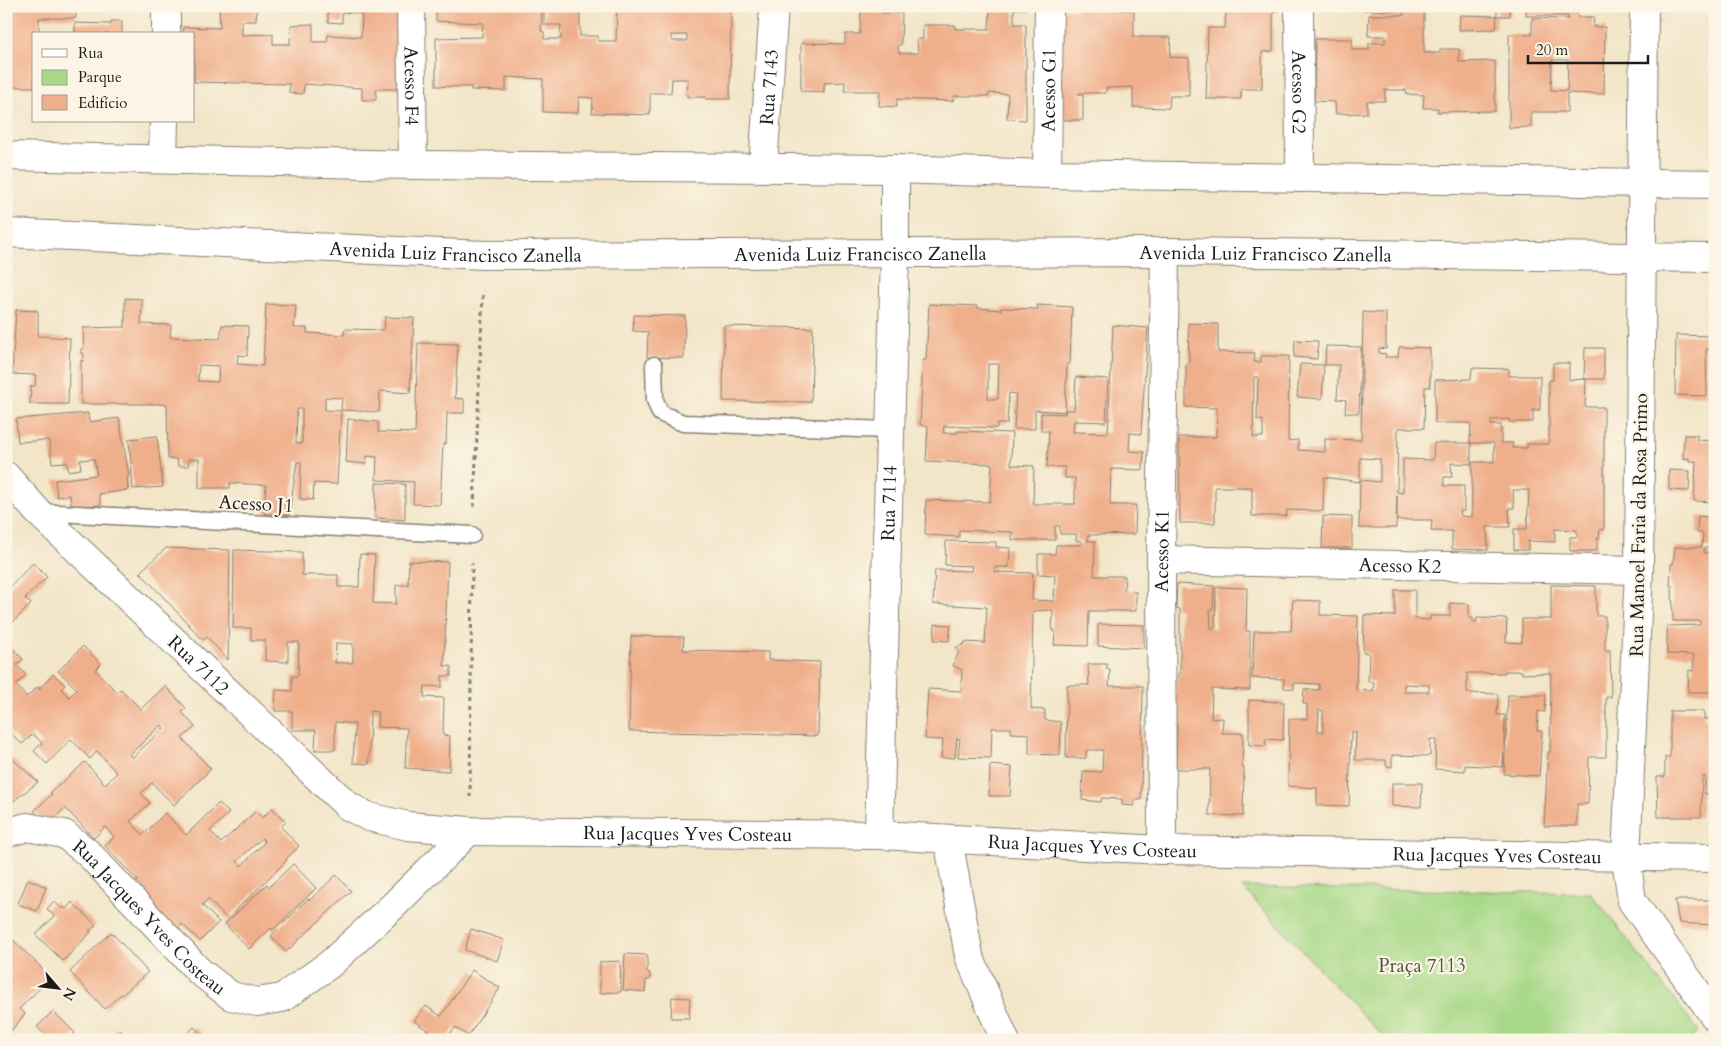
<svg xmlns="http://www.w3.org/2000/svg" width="1721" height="1046" viewBox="0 0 1721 1046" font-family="Cardo,serif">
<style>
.green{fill:#a7d988;stroke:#627a52}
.building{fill:#f0af8b;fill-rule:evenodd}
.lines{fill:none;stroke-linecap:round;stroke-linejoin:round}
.service-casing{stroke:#878072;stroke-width:19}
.minor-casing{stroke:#878072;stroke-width:30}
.tertiary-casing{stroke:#878072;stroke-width:30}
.path{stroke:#878072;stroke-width:3;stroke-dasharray:4 4;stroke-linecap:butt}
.service{stroke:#fff;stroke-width:16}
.minor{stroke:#fff;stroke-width:28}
.tertiary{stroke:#fff;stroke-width:28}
.labels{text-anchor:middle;stroke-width:4.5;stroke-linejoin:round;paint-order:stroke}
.street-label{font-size:19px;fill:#1c1c1c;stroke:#fcf5e5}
.park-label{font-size:19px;fill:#46553c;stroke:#fcf5e5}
</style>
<rect width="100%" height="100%" fill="#fcf5e5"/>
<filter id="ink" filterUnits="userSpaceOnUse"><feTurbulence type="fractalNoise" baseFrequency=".02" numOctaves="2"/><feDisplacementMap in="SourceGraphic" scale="10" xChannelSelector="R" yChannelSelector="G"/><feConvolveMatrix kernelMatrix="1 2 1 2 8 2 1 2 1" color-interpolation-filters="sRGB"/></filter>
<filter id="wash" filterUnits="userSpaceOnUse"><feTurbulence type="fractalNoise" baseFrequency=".0096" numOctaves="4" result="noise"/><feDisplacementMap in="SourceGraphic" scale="20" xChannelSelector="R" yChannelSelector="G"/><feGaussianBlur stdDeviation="1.12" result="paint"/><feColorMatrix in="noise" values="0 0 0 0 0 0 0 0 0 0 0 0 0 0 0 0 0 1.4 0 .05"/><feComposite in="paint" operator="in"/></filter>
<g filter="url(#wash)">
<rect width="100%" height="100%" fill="#f2e5c8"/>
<path class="green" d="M1242 887 1591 893 1699 1031 1689 1040H1386Z"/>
<g id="blocks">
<path class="building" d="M6 6H76V18H39V34H34V87H6Z
M219 6H257L256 21H242V35L273 34V44H290L291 25 313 24V42H327L328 35 361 37 362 14 342 12V23L328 22V6H401L399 89H376V100H362V88L304 84 303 94 289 93 290 84 194 82V34H183V27L220 28Z
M436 6 542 7 541 31 544 32V39H561V34L560 33 561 25H544V6H580V36H598V41H616L617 6H731L730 99H706V97H687L688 79H672L671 93H650V115L592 113 593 98 579 97 578 113 543 112V79L506 77V91L471 90V87L436 86V38L482 37 483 23 436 21ZM671 35H687V41H671Z
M861 6 881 7V13H902L901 45H898L899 53H918L917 39H923V25H955V29H989L990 8H945V6H1026V9H1014V24H1026V120L1007 119 1008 94 989 93V96H954L953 101 897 99V107L879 106 880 91H844L845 82 824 83V92L801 91V43L845 44V34H860Z
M1077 6H1120V10H1134V37H1171L1170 57 1189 58V96H1170L1169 108 1133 107V87L1106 88V93H1079V95H1083V120H1059L1061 9 1077 10Z
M1168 6H1278V11H1273V51L1262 52V89H1241V99H1206L1208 28H1225L1226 11H1168Z
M1327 6H1424V53H1440V49H1459V62L1495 61V111L1437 112 1438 108H1423L1424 95 1407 94 1406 90H1385V101H1367V113L1336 114 1335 102 1314 101 1315 39H1352V50H1369V43H1385V36H1368L1369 15H1404V11L1327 9Z
M1497 6H1510V16H1497L1496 29 1459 30 1460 15 1497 16Z
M1526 6H1577V17H1594L1593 27H1605L1604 94 1567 93V112H1531V127L1509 128V34L1532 35V18L1568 19V16H1526ZM1552 60H1568L1567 91 1551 90Z
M111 21H122V34H75V23L111 24Z
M125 298 142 299 141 324 171 325 170 337 220 339 222 325 248 326 247 356 238 355 237 364 263 366 266 304 296 305 294 328H307V333L344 335 345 329 384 330 385 317 414 318 410 393 380 391 379 412 341 410 342 398 325 397V410L341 411 337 484 314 483 313 500 300 499 301 462H297L289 515 264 514 266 485 230 483V488H199V459H188L189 466H178L177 459H168L167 404H81V360L83 361 84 354 81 353V349L84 348 83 328 125 327ZM199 365 219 366 218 382 198 381ZM297 409H302V444L296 443Z
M929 304 978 306V308L1001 310V308L1038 309 1037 305 1072 307 1070 364H1067L1065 412 1035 410V429H1014L1016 394 1009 393 1007 424H997V428L944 426 943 433H958V431L1012 433 1011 465 1034 466 1033 504H1075V478H1065V467H1047L1049 431H1041V413L1065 414V410H1074L1076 377 1108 379 1106 422 1074 421 1073 432 1108 433 1113 325 1148 328 1141 434 1130 433 1129 451 1144 452 1143 470 1111 469 1110 505H1136L1135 534 1088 535V541H1095L1094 576H1125L1124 591 1136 592V611H1089L1088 646 1054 645 1055 632 1052 631 1053 610 1033 611 1031 709 1045 710V720L1061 722 1060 755 1029 754V734L1011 733V728H992L991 758 958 757 960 739 957 738 955 758H941L943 740 925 739 928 689 961 691 962 670 953 666 959 651 955 648 965 644 964 642 985 643 987 607 933 604 935 570 971 571 972 566 945 565 946 541 996 542V547L1010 548 1009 567H995V572L1033 573 1032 600 1054 601 1055 575 1038 574V554H1055L1056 545H1081V541L1076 540 1077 534H1060V526H1055V540H1012V532L959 530V537L925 535 926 500 990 502 992 464 926 461 928 426 920 425 923 360H926ZM988 364H999L998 399H988Z
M16 310 38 311V336L70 338 68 404H30L31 386H35L36 375 12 374Z
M1363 312 1386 313V349L1379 348V353L1386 354 1385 357H1398L1399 347 1430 348V387H1425L1424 428H1398L1397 492 1403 493V459L1433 460 1434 443H1471V464L1451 463 1452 477H1444V486H1464V511H1460L1461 516 1472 517V462H1494V443H1470L1471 423H1435V380L1471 379 1472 368 1509 369V376H1540V410H1533V422H1509V419L1491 420V425H1501V443H1513L1512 448H1527V444H1549V380H1553V363H1569V380L1586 379 1585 407H1604V530L1600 529 1599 539 1597 538V551H1570V537H1577V530L1555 529V542L1528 541V550H1514V529H1527L1529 490H1513L1514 508H1509L1510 527H1487L1488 550 1452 549V531H1431L1432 520H1397V495L1396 528H1359L1360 480 1380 482V459L1360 458V482L1324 477 1323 511 1287 510 1286 516H1252V487H1215V523H1180L1179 437H1216L1217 408 1186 407V363H1189L1188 323 1218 324V352L1255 353 1254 362H1261V356H1289L1288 441 1298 440V450L1325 452V439L1361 440ZM1254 377H1258L1257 420H1263V437H1253Z
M634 315 685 316 684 358 647 357 648 332 633 331Z
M724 326 813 328 811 402 723 401Z
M1676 335 1711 336V349H1706L1707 396 1675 395Z
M1295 340 1318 341 1317 359 1294 357Z
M418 343 458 344 455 398 464 399V413H447L446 444H443L440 505 413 504 414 482 376 480 377 457 367 456 366 464 346 462 348 419 378 422V432L415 433Z
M1326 346 1361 347 1359 413H1345L1346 400 1337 399 1339 365H1325Z
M1585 348H1604V379H1584Z
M1300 364 1324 365 1322 399 1297 397Z
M88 413 89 422 119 418 129 476 127 477 128 490 99 494 101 505 71 507 70 495 57 497 55 480 97 475 94 459 80 460 81 469 68 471 67 462 52 463 49 440 18 442 16 419Z
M1684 435H1697V440L1715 441V502L1694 501 1696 461H1689V458L1683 459Z
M157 436 163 487 133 489 129 439Z
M1669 470 1690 471 1689 491 1669 490Z
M376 483 405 484V520L375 518Z
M1323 516 1352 517V548H1322Z
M1698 516 1715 518V548H1704V553H1715V692H1688L1689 670 1693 671 1694 655 1667 654V626L1700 625V621H1673L1672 586H1670L1671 564H1673L1675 547H1702L1703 533H1697Z
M166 548 230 550 228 660 207 637 203 640 140 572Z
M234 550 302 552V575H338V587H359L360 554 375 555 373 603 396 604V585H408L409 561 448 562 444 666H451V676H442V687L425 686 424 697 444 698 443 735 450 736 449 771 405 768 407 728 377 727 378 712 370 711 369 764 353 763 355 724 335 722V750H315L316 730H292V711H275L276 690 292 691V676H298L299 642H288V662L265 661V640H251V628H233ZM336 643 353 644V663H335Z
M33 563 47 577 25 598 31 604 6 629V591Z
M1177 584 1214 586 1213 609 1210 610 1211 628H1215L1216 587 1247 588 1246 631H1250V690L1212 689 1211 719 1223 718 1222 733H1243L1242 767H1244L1243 816 1209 815 1210 769H1176L1177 724H1174L1175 694 1176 678 1180 675V609L1176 608Z
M1551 585 1596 586V616H1605V651L1610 650 1611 697H1606V757H1589L1588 804H1577V826H1544L1548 752H1550L1551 673 1522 674V671H1505V673H1467V693L1498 694 1497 715H1505L1503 767 1465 765V771L1435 769 1436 739H1430V756L1392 755V767L1386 766V760H1355L1356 732H1351L1349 806 1317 805V788L1288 786 1289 719H1307V704H1303L1304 689 1319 690V684L1294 683V689L1284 688V679L1252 678 1254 631H1291L1293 600 1320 601V615L1358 616 1356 690 1373 691 1374 682H1368L1369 653 1363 652 1364 615 1395 616V590H1415V619L1430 620V616H1450V603L1469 604V618H1473V622H1477V618L1507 619 1506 642 1522 643V619H1551ZM1404 684 1429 685V692H1404ZM1319 710H1323V732L1318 731Z
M935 624 951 625 949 641 934 640Z
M1098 624 1144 625V648L1098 646Z
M631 636 684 637 683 650 768 652V660L820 662 818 736 629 731Z
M6 642 23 659 17 665 26 675 16 685 27 697 37 687 39 689 53 674 65 685 61 689 69 697 77 689 58 671 83 646 101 664 95 670 117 692 121 689 141 709 165 686 186 708 182 712 195 727 182 738 211 769 174 805 152 783 141 793 150 803 130 821 143 835 165 813 186 835 219 803 229 813 210 831 221 843 256 811 262 818 272 808 286 822 281 827 299 846 286 859 287 860 227 919 208 899 202 905 219 922 200 941 182 924 175 932 131 887 138 881 105 846 114 837 105 827 94 838 65 808 44 827 40 817 34 811 52 794 50 793 85 762 105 784 117 773 97 751 90 759 71 739 47 764 34 751 42 743 33 734 22 744 6 729ZM161 725 164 728 132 758 129 755ZM262 838 265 842 241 866 237 861Z
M1088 664H1107V669H1110L1109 686H1143L1141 800H1134V806L1122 805V799L1102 798 1101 802 1082 800 1083 771 1102 772 1103 750H1086V758H1066L1067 685H1089Z
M1508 695H1546L1545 712 1538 711 1537 731H1542L1539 776 1504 774Z
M1249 700 1284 702 1283 740 1265 739 1266 746 1249 745Z
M1670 711H1704V719H1715V794H1705V776L1702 777 1701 817H1658L1657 777H1665V757H1670Z
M6 753 38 782 11 803 6 796Z
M990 765 1012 767 1010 796H989Z
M1392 783H1422L1421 807 1392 806Z
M293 864 316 888 273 930 271 928 249 949 225 924 267 884 269 887Z
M336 875 351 891 286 952 271 936 308 899 310 900Z
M28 879 46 887 37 911 18 904Z
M1675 900H1712V904H1715V961H1711L1712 925 1679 923Z
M54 901 62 909 64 907 66 909 72 902 96 925 89 931 91 932 63 961 36 935 54 916 47 909Z
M471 929 504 940 497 961 465 950Z
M111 932 148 972 122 995 121 994 105 1009 70 972Z
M12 939 51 977 19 1009 25 1014 6 1037V945Z
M625 954 647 955V972L650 973V980H646L645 992 623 990Z
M620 961 621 992 600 993V962Z
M472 970 500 988 468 1036 455 1027 446 1040H421L429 1031 414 1021 426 1006 441 1016Z
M672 997 690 998 689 1018H671Z
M53 1011 75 1033 69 1040H51L37 1027Z
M194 1027 208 1040H182Z
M119 1029 128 1040H107Z"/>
</g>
</g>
<g filter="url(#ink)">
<use href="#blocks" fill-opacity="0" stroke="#878072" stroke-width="1"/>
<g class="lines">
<defs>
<path id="service" d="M654 365 655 400 660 413 683 423 890 430
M38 512 472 535"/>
<g id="minor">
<path id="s1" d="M411 6 413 165"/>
<path id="s2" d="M1299 6 1300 178"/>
<path d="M1644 6 1639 570 1626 858 1632 901 1715 1017"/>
<path d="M166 34V6"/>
<path d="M163 159 164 121"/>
<path id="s3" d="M763 167 774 6"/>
<path id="s4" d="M1047 174 1049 6"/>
<path id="s5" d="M6 476 38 512 348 806 369 817 408 826 469 831 879 835 1162 850 1715 858"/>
<path id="s6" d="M1161 560 1639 570"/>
<path id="s7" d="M6 833 27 827 64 834 88 853 199 971 231 996 257 1002 282 998 330 964 394 905 469 831"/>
<path id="s8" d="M879 835 895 254V169"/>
<path d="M948 839 969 956 1005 1040"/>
<path id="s9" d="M1162 850 1161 560 1165 252"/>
</g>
<g id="tertiary">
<path d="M6 156 413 165 895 169 1047 174 1715 184"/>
<path id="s10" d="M6 233 484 255 1165 252 1715 258"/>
</g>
</defs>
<use href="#service" class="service-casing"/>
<use href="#minor" class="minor-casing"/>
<use href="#tertiary" class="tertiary-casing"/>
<path class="path" d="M474 507 483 291
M470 797 472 563"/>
<use href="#service" class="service"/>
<use href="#minor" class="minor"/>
<use href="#tertiary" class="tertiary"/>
</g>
</g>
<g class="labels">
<g class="street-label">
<text dy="7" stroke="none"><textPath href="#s1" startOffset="80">Acesso F4</textPath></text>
<text dy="7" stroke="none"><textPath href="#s3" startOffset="80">Rua 7143</textPath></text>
<text dy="7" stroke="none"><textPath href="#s4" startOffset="84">Acesso G1</textPath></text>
<text dy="7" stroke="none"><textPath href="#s2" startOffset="86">Acesso G2</textPath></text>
<text dy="7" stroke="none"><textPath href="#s10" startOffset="450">Avenida Luiz Francisco Zanella</textPath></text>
<text dy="7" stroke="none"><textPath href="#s10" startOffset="1260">Avenida Luiz Francisco Zanella</textPath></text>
<text dy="7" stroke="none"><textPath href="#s10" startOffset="855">Avenida Luiz Francisco Zanella</textPath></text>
<text dy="7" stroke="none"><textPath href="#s8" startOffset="332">Rua 7114</textPath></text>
<text transform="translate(256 503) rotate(3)" y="7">Acesso J1</text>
<text transform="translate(1638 525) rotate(-89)" y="7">Rua Manoel Faria da Rosa Primo</text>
<text dy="7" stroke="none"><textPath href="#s9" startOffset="299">Acesso K1</textPath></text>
<text dy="7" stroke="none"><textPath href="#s6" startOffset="239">Acesso K2</textPath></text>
<text dy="7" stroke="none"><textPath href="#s5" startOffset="270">Rua 7112</textPath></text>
<text dy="7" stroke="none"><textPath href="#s5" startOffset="819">Rua Jacques Yves Costeau</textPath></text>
<text dy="7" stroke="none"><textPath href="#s5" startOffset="1224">Rua Jacques Yves Costeau</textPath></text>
<text dy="7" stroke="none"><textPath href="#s5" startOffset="1629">Rua Jacques Yves Costeau</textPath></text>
<text dy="7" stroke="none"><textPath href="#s7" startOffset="179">Rua Jacques Yves Costeau</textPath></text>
</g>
<g class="park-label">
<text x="1422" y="972">Praça 7113</text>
</g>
</g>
<rect width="1721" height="1046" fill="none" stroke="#fcf5e5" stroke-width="25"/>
<rect x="32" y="32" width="162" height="90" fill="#fcf5e5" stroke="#a29e95"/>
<rect x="42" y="49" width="25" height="8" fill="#ffffff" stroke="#a29e95"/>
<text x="78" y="58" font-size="15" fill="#1c1c1c">Rua</text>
<rect x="42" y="70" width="25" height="15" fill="#a7d988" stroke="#a29e95"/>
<text x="78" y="82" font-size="15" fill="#1c1c1c">Parque</text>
<rect x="42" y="95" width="25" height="15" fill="#f0af8b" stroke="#a29e95"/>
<text x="78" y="108" font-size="15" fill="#1c1c1c">Edifício</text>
<g transform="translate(58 988) rotate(118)" stroke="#fcf5e5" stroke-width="4" paint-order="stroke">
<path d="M0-4L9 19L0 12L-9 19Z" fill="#1c1c1c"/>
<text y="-8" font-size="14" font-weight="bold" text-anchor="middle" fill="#1c1c1c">N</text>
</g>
<path d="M1528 55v8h120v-8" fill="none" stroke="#1c1c1c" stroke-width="2.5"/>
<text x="1536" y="55" font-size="15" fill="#1c1c1c" stroke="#fcf5e5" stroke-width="4" paint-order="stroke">20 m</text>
</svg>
